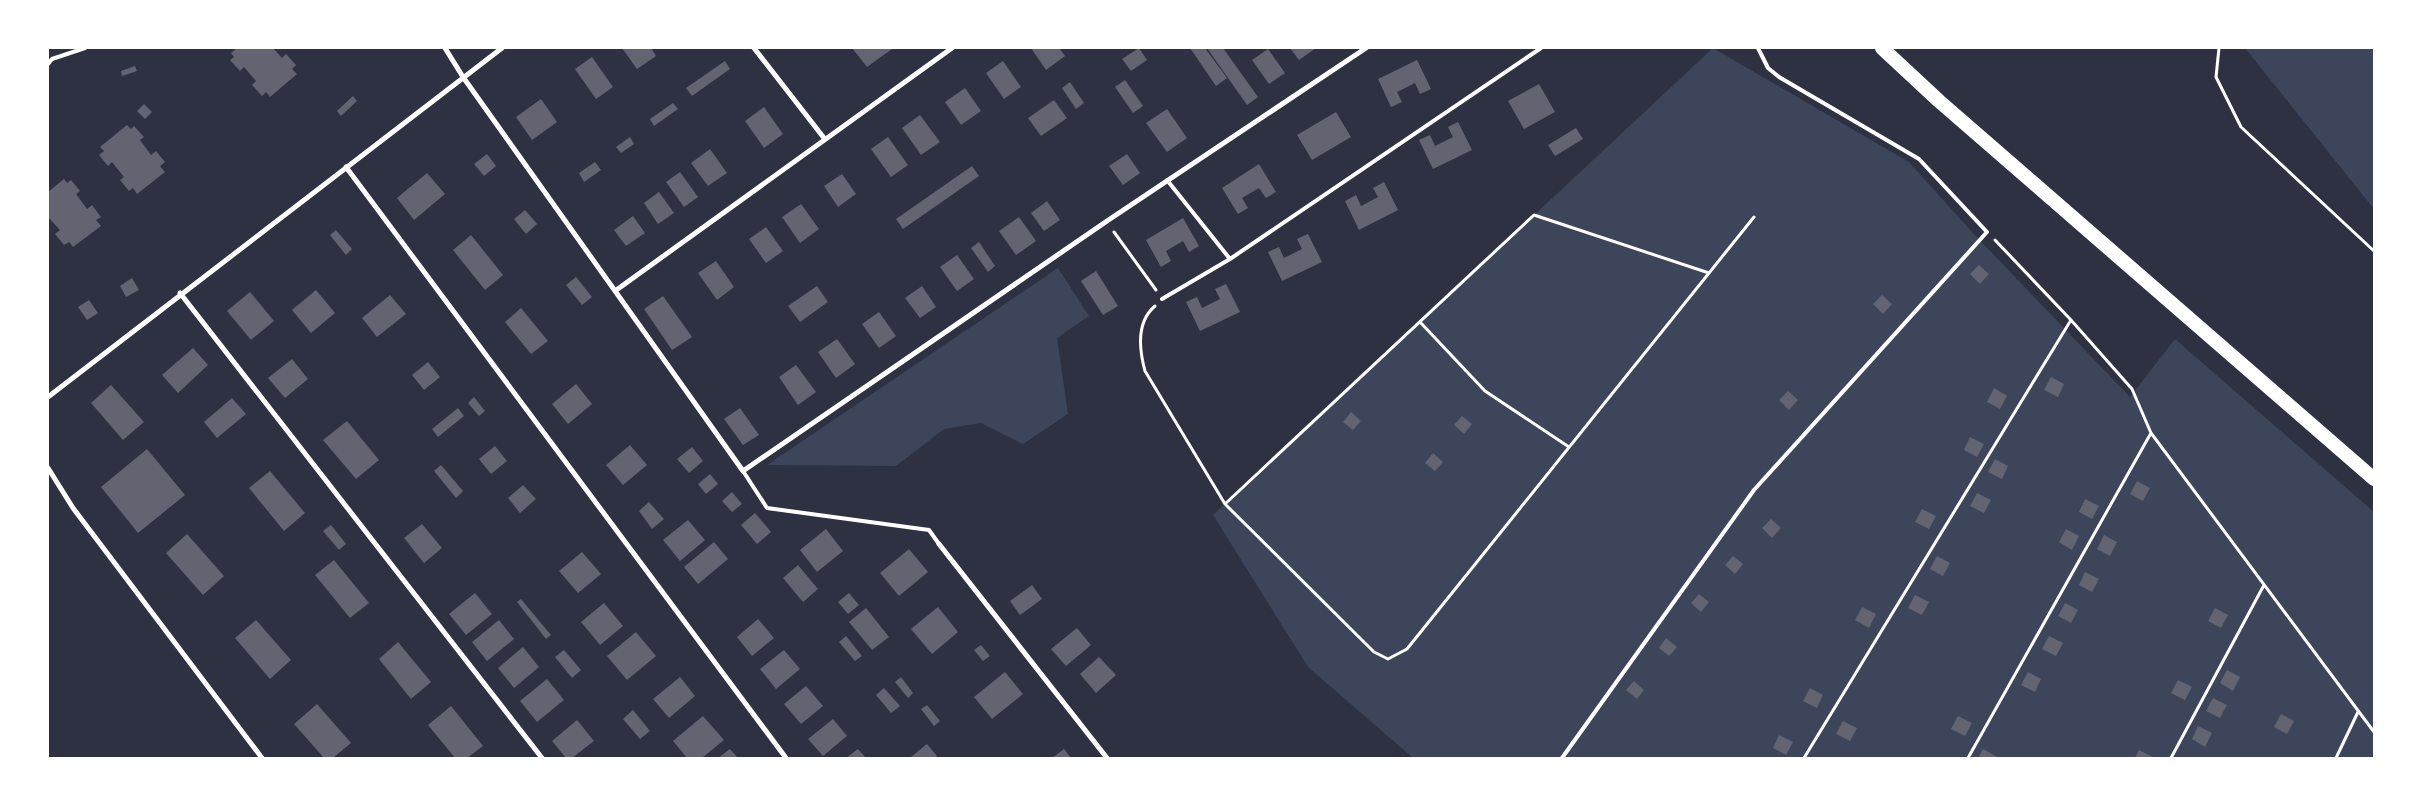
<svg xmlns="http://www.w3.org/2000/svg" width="2422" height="806" viewBox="0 0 2422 806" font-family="Helvetica,sans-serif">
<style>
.green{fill:#3c4559}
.building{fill:#626471}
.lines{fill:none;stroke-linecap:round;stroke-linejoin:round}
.path{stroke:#fff;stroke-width:3}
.service{stroke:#fff;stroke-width:4}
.minor{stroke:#fff;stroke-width:5}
.trunk{stroke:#fff;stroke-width:14}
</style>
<rect width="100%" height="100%" fill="#2d3142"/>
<path class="green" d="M1713 48 1909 162 1972 232 2130 397 2175 339 2374 512V758H1413L1308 667 1213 515Z
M2245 48H2374V209Z
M1058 268 1089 316 1057 338 1068 414 1023 444 981 423 944 429 896 466 767 465Z"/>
<path class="building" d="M237 48H273L282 58 286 54 296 65 292 69 297 74 270 97 266 92 262 96 252 85 256 81 244 67 240 71 230 60 234 57 231 53Z
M622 48H651L656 56 637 69Z
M852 48H891L892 49 867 67Z
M1031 48H1059L1065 56 1046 70Z
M1139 48 1147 60 1131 71 1122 59Z
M1190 48H1205L1227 78 1216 86Z
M1207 48H1223L1258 97 1247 105Z
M1290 48H1316L1299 60Z
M1268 49 1285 73 1269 84 1252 60Z
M592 57 613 87 596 99 575 69Z
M1417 60 1431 89 1420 94 1415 83 1397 92 1402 102 1391 107 1378 79Z
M725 61 730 69 692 96 686 88Z
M1003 61 1021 87 1004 99 986 73Z
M135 66 137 71 122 76 121 71Z
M1125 80 1143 106 1133 113 1115 87Z
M1070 82 1084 103 1076 109 1062 88Z
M1539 84 1555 112 1524 129 1508 101Z
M965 88 981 111 961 125 945 102Z
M353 96 357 101 341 116 337 111Z
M541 99 557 122 532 140 516 117Z
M1054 100 1067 118 1041 136 1028 118Z
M673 103 678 109 654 126 650 119Z
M144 104 152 112 145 119 137 111Z
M764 107 783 134 764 148 745 121Z
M1167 109 1187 138 1167 152 1146 123Z
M1336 112 1351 137 1312 160 1297 135Z
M920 115 940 142 921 155 902 128Z
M1458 122 1472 150 1433 169 1419 140 1430 135 1435 146 1453 137 1448 127Z
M127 125 131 129 134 126 144 137 140 140 151 155 156 151 165 162 160 166 165 172 137 194 133 188 129 191 120 180 124 177 112 162 108 166 99 155 104 151 100 147Z
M1576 128 1583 139 1555 156 1548 145Z
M630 137 634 144 621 153 616 147Z
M888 137 908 165 891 177 871 149Z
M710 149 727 173 708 186 691 163Z
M487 154 496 166 484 176 474 164Z
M1127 154 1140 173 1123 185 1109 166Z
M595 162 601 170 584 182 579 173Z
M1259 164 1276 192 1266 198 1259 188 1242 198 1248 208 1238 214 1222 188Z
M972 166 979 176 903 229 896 219Z
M680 172 698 197 684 207 666 182Z
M427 173 445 194 414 220 397 198Z
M842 174 856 194 838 207 824 186Z
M64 179 67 183 71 180 80 191 76 194 87 209 92 205 101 217 96 220 101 226 73 247 69 242 64 245 55 234 60 230 48 217V192Z
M1384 182 1398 210 1359 230 1345 201 1356 195 1361 206 1378 197 1373 188Z
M659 192 674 213 658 224 644 203Z
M1047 201 1060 220 1044 231 1031 213Z
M801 204 819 229 800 243 782 217Z
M525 210 537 224 526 234 514 219Z
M633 216 645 233 626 246 614 230Z
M1019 217 1036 241 1016 255 999 231Z
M1183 218 1199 246 1189 252 1183 241 1166 251 1171 261 1161 267 1146 240Z
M766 227 783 251 766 263 749 239Z
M336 230 352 249 346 255 330 235Z
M1308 234 1322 262 1282 281 1268 252 1279 247 1284 258 1302 249 1297 239Z
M471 235 503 275 485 290 453 250Z
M979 242 995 266 988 272 971 248Z
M957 255 974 279 957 291 940 267Z
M716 261 734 287 717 300 698 273Z
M1979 265 1989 274 1980 284 1970 274Z
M1096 271 1118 306 1103 315 1081 281Z
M576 277 592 297 582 305 566 285Z
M132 278 139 290 126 297 120 286Z
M1226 284 1240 312 1200 331 1186 302 1197 297 1202 308 1220 299 1215 289Z
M817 286 828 302 800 322 788 306Z
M922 286 936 307 920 318 905 298Z
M316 290 335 313 311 333 292 310Z
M250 292 274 321 251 340 227 311Z
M390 295 406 314 377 337 362 318Z
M1882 295 1892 304 1883 314 1873 304Z
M663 296 692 337 672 350 644 309Z
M89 300 98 313 87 320 78 307Z
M521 308 548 341 531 354 505 322Z
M879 312 896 336 879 348 862 324Z
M837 339 855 364 836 378 818 352Z
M193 348 208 365 178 393 162 375Z
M292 359 308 379 285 398 268 378Z
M428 362 440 377 424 390 412 375Z
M796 365 816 392 798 405 779 377Z
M2051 377 2064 384 2058 397 2044 390Z
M576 384 592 404 568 424 552 404Z
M111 385 144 422 123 440 91 403Z
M1994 388 2007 396 2000 409 1987 402Z
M1788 391 1798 400 1789 410 1779 400Z
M474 397 485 411 479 416 468 403Z
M232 398 246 414 217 438 204 422Z
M458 408 464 416 438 437 432 429Z
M740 408 759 435 743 445 724 419Z
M1351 412 1361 421 1353 430 1343 422Z
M1462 416 1472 424 1464 434 1454 425Z
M347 421 379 460 356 479 323 440Z
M1970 437 1984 444 1977 457 1964 450Z
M630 445 647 465 623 485 606 465Z
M495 446 507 461 491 474 479 459Z
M692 447 703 461 689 473 677 459Z
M147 449 185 495 138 533 101 487Z
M1433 453 1443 462 1435 471 1425 463Z
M1995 459 2008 466 2002 479 1988 472Z
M441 465 463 491 456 498 434 471Z
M270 471 305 513 284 531 249 488Z
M710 474 718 484 706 494 698 484Z
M2137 481 2150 488 2143 501 2130 494Z
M523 485 536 499 520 513 508 498Z
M732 492 742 504 732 512 722 501Z
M1977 493 1991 500 1984 513 1970 506Z
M2085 499 2099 506 2092 519 2079 512Z
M649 502 664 519 652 529 639 511Z
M1922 509 1936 516 1929 529 1915 522Z
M755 513 771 532 757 544 741 525Z
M1771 519 1781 528 1772 538 1762 528Z
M688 520 705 540 680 561 663 540Z
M422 524 442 548 424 563 404 538Z
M331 525 346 544 339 550 323 531Z
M826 529 843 551 817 572 800 550Z
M2066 529 2079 536 2072 550 2059 542Z
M187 534 224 576 203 595 166 553Z
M2104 535 2117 542 2110 556 2097 549Z
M714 542 728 559 698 584 684 567Z
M909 549 928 572 899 596 880 573Z
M582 552 601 574 578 593 559 571Z
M1733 556 1743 564 1735 574 1725 565Z
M1937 556 1950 563 1943 576 1930 569Z
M334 560 369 603 350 618 315 575Z
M798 565 818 589 803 602 783 578Z
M2085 572 2099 579 2092 592 2079 585Z
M1032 585 1042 599 1020 615 1010 601Z
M475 593 492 614 466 635 449 614Z
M849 593 859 605 848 614 838 602Z
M1699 594 1709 602 1701 612 1691 603Z
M1915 595 1929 602 1922 615 1908 608Z
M521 599 551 635 546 639 517 602Z
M604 603 623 626 600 645 581 622Z
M2065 603 2078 610 2071 623 2058 616Z
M938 607 958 632 932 654 911 629Z
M1862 607 1876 614 1869 628 1855 620Z
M866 608 889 637 872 650 849 622Z
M2215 608 2228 615 2221 628 2208 621Z
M758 619 774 638 752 656 737 637Z
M256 620 291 660 270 679 235 638Z
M499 620 514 639 487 661 472 642Z
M1077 628 1091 645 1066 666 1051 649Z
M636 632 656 656 627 680 607 656Z
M846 636 862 656 855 661 839 642Z
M2049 636 2063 643 2056 656 2042 649Z
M1666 638 1677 647 1669 656 1659 648Z
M398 642 431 682 411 699 379 659Z
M981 645 990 656 983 661 974 650Z
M523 647 539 667 514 688 498 668Z
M564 650 581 670 572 678 555 657Z
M784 650 800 669 776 689 760 669Z
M1099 657 1116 675 1096 693 1080 674Z
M2227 670 2240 677 2233 691 2220 683Z
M1005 672 1023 694 992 719 974 697Z
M2028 672 2041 679 2035 692 2021 685Z
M680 677 695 696 669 718 653 699Z
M901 677 913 693 908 698 895 682Z
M547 679 564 700 537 722 520 701Z
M2178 680 2192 687 2185 700 2171 693Z
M1634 681 1644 690 1637 699 1626 690Z
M806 686 823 706 801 724 784 704Z
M884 688 900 706 891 713 876 695Z
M1810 688 1823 695 1817 708 1803 701Z
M2213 698 2227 705 2220 718 2206 711Z
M317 704 351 743 333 758H324L294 724Z
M927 705 940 721 934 726 921 709Z
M451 706 483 746 467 758H455L428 725Z
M633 710 650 731 640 739 623 719Z
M2281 714 2294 721 2287 734 2274 727Z
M703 716 724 740 702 758H687L673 741Z
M1958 716 1972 723 1965 736 1951 729Z
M833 719 847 736 823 756 808 739Z
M577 720 594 741 572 758H566L552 741Z
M1843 721 1857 728 1850 741 1836 734Z
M2198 726 2212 733 2205 747 2192 739Z
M1779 735 1793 742 1786 755 1773 748Z
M927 744 937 756 934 758H913L911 757Z
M730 749 738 758H718Z
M858 749 866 758H846Z
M1064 749 1071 758H1052Z
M1983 749 1997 757 1996 758H1978Z
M2139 750 2153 757 2152 758H2135Z"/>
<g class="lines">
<path class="path" d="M2219 48 2216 77 2241 127 2374 251
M1114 232 1156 290
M1995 240 2071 320 2132 389 2151 433 2374 732
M1709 273 1534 215 1225 504 1374 652 1388 659 1407 649C1522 505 1638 361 1754 217
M1155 306C1136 322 1139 349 1145 371L1225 504
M1420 322 1485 391 1569 447
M1804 758 2071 320
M1968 758 2151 433
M2171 758 2264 585
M2336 758 2358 712"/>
<path class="service" d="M48 64 52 59 85 48
M1167 180 1230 259
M1162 299 1230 259 1541 48
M743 471 767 508 929 530 939 544
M1562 758 1754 490 1987 232 1919 159 1779 77 1768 68 1758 48"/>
<path class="minor" d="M445 48 463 77 743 471 1107 221 1366 48
M754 48 824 138
M346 167 786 758
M615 291 952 48
M180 293 542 758
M48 397 502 48
M48 468 73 508 262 758
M939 544 1107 758"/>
<path class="trunk" d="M1882 48 1939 101 2374 479"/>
</g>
<rect width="2422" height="806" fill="none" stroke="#ffffff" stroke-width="98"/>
</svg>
